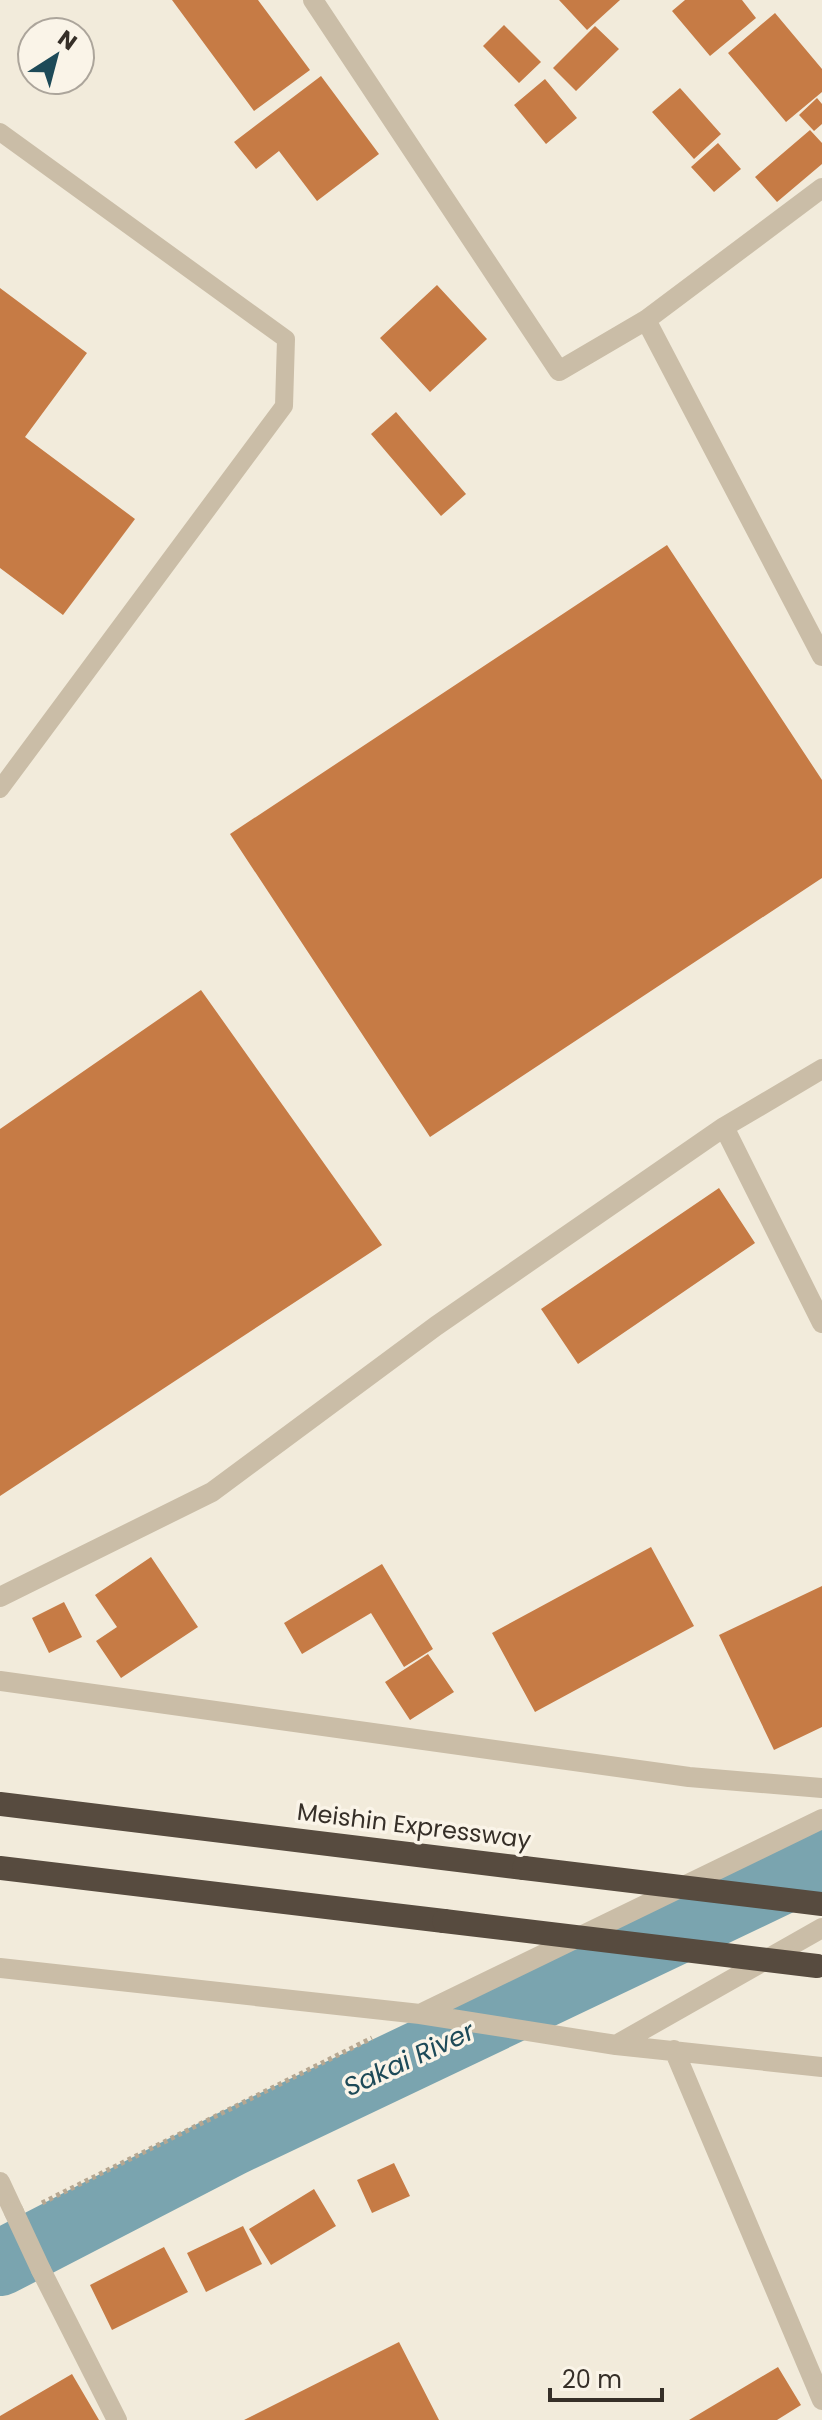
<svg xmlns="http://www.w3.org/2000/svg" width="822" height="2420" viewBox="0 0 822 2420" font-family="Poppins,sans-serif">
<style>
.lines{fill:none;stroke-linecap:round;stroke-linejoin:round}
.river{stroke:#7aa4af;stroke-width:66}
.building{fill:#c67b45}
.path{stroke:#b6a791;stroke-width:5;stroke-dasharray:4 4;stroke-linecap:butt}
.service{stroke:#cabda7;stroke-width:18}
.minor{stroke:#cabda7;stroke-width:20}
.motorway{stroke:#574b3f;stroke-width:24}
.minor-bridge{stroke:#cabda7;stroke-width:20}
.motorway-bridge{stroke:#574b3f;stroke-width:24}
.labels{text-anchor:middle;stroke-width:7;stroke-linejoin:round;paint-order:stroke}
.street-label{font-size:24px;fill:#362f28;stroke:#faf4e8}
.water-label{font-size:26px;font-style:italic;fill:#1d4a58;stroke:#faf4e8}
</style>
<rect width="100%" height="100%" fill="#f2ebdb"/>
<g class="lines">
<path class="river" d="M0 2263 232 2143 822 1862"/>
</g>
<path class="building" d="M172 0H258L310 70 254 111Z
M559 0H620L587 30Z
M685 0H742L756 18 710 56 672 11Z
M775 13 822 69V92L786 122 728 53Z
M504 25 541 62 519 83 483 46Z
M595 26 619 49 576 91 553 68Z
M321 76 379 154 317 201 279 151 256 169 234 142Z
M545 79 577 118 546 144 514 105Z
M680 88 721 134 694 159 652 112Z
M817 98 822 104V124L814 131 799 115Z
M810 130 822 143V164L777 202 755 177Z
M718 143 741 169 714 192 691 167Z
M437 285 487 339 430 392 380 338Z
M0 288 87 353 25 437 135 519 63 615 0 568Z
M396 412 466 494 441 516 371 434Z
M667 545 822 780V878L430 1137 230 834Z
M201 990 382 1245 0 1496V1129Z
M719 1188 755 1243 578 1364 541 1309Z
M651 1547 694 1626 535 1712 492 1633Z
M151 1557 198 1627 121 1678 96 1641 117 1627 95 1595Z
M382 1564 433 1649 404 1667 371 1613 302 1654 284 1623Z
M822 1586V1727L774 1750 719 1635Z
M64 1602 82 1637 49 1653 32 1618Z
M428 1654 454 1692 410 1720 385 1682Z
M394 2163 410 2196 372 2213 357 2180Z
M314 2189 336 2226 271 2265 249 2229Z
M243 2226 262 2264 206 2292 187 2253Z
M164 2247 188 2292 112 2330 90 2285Z
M399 2342 439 2420H244Z
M778 2367 801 2405 777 2420H689Z
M72 2374 99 2420H0V2416Z"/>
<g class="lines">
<path class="path" d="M42 2203 372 2038"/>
<path class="service" d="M0 132 286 339 284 406 0 789"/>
<path class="minor" d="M313 0 559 371 646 320 822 188
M646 320 822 656
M724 1127 822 1323
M0 1597 212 1492 436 1326 724 1127 822 1069
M0 1681 689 1777 822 1788
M0 1968 420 2014 616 2045 822 2067
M420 2014 822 1819
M616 2045 822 1928
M674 2050 822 2400
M0 2182 14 2212
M41 2270 117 2420"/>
<path class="motorway" d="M0 1804 524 1868
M0 1868 444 1921"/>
<path class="minor-bridge" d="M14 2212 41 2270"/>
<path class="motorway-bridge" d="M524 1868 822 1904
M444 1921 817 1966"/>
</g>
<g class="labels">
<g class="street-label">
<text transform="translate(414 1826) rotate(7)" y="8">Meishin Expressway</text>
</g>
<g class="water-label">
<text transform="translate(409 2059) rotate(-25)" y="9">Sakai River</text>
</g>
</g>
<g transform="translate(56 56) rotate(36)"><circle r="38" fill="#faf4e8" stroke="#aca59b" stroke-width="2"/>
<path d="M0-6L14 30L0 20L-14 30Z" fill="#1d4a58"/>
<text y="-12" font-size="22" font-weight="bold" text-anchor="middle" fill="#362f28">N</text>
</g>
<path d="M550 2388v12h112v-12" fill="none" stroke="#362f28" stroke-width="4"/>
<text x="562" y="2388" font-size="24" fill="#362f28" stroke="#faf4e8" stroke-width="6" paint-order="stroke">20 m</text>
</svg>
